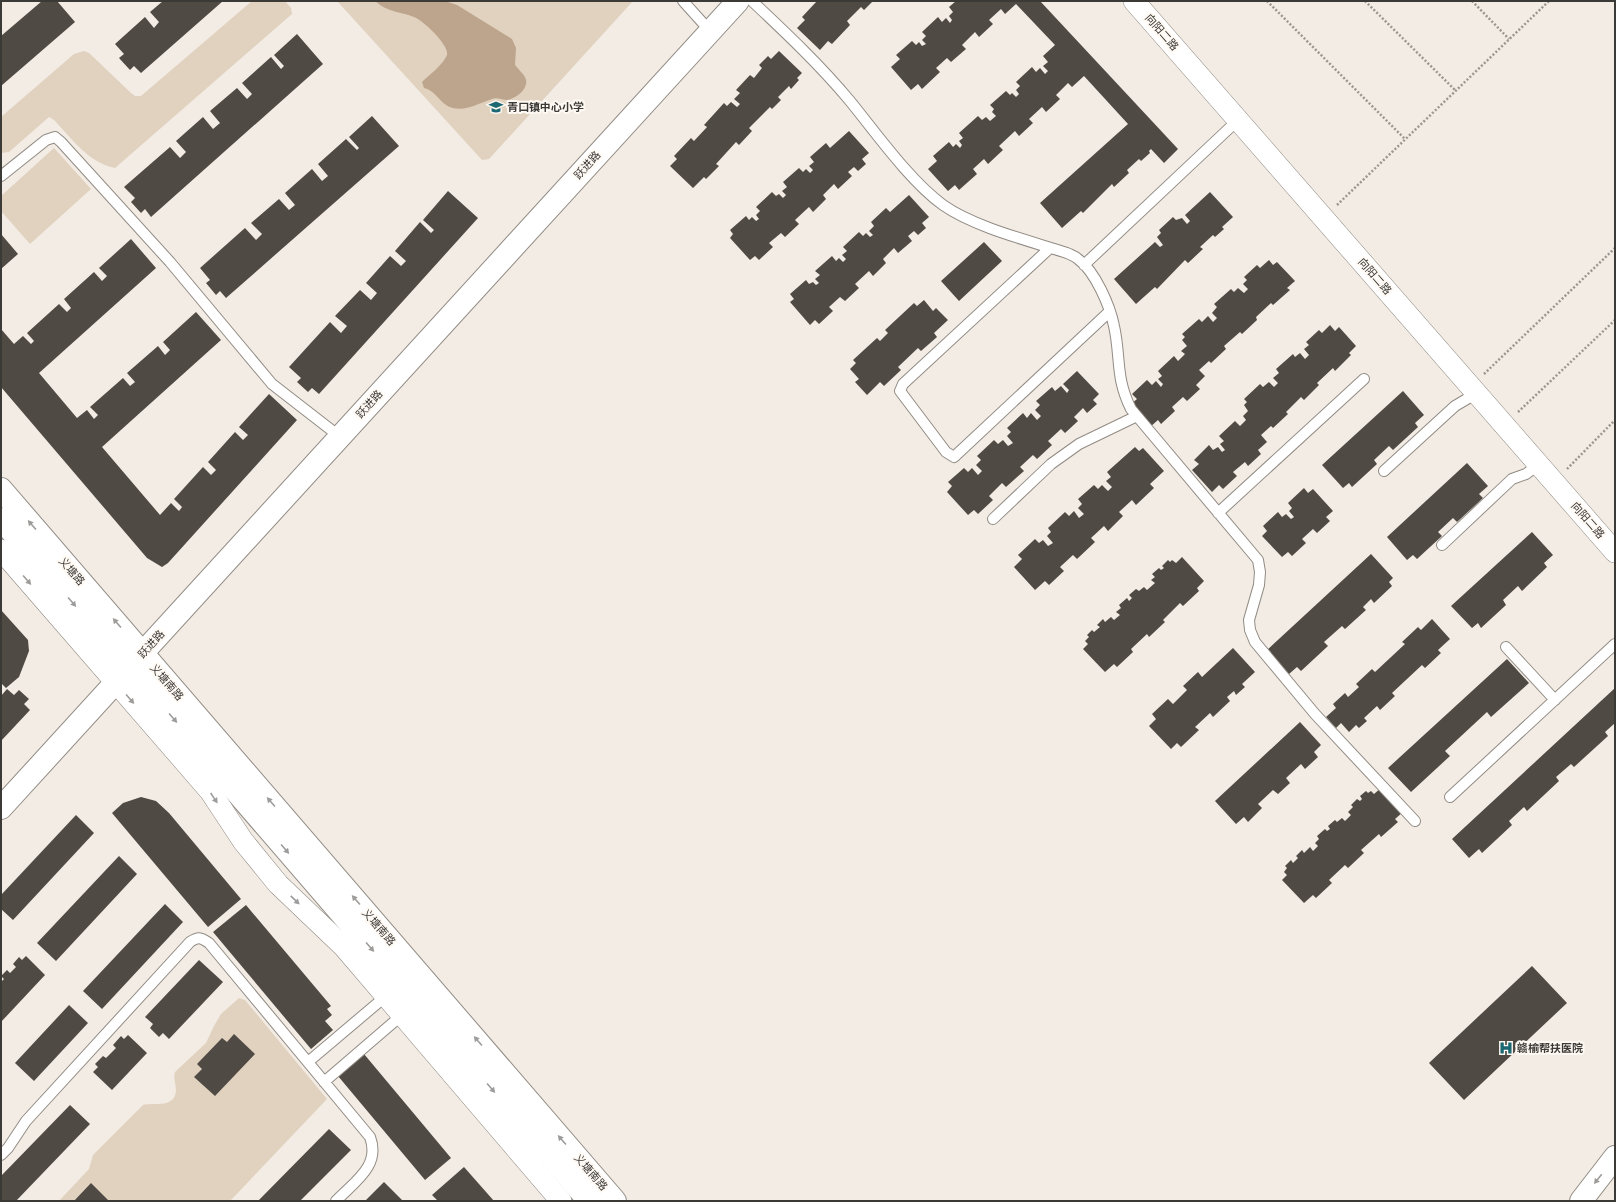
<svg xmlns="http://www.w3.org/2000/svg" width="1616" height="1202" viewBox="0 0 1616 1202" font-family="Bitter,'Noto Sans SC',serif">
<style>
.green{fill:#e1d1bf}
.water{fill:#bca58c}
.building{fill:#504a44}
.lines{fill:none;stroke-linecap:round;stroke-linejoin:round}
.service-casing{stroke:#918b84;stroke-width:12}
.minor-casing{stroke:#918b84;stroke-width:22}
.tertiary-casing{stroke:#918b84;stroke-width:24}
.secondary-casing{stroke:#918b84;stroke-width:24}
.primary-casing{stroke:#918b84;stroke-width:24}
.path{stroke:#9a9690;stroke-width:2.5;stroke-dasharray:2 2;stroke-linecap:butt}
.service{stroke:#fff;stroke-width:10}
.minor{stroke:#fff;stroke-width:21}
.tertiary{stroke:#fff;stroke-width:22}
.secondary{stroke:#fff;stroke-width:22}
.primary{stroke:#fff;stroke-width:22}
.oneway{fill:#9e9c9b}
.labels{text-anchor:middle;stroke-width:4;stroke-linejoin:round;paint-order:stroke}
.street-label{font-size:11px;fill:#3c3a37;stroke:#fef9f3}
.poi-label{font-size:11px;font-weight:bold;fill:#3c3a37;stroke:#fef9f3;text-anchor:start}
</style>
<rect width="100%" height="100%" fill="#f2ece4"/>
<path class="green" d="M252 1H285L291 8 292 14 115 168C89 163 72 139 54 120L49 117 9 152 1 153V117L74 54 84 51 89 53 131 93 135 96H141Z
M337 1H633L489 159 482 160Z
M54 148 91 189 30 244 1 211V196Z
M239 998 245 1000 327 1099 230 1201H59L89 1169 93 1155 143 1105C154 1102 174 1109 176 1091 176 1084 173 1078 175 1072L206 1043 214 1026 221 1014Z"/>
<path class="water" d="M375 1H445L457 5 512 39 516 48 515 65C518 69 525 75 526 80 528 90 515 99 507 100 502 100 496 97 492 99 479 103 468 111 453 108 440 105 437 91 424 88L422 82C429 75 443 65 447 55 450 46 423 20 414 17 399 11 389 13 375 1Z"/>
<path class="building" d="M42 1H57L75 22 1 86V36Z
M163 1H223L141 73 134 66 130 70 119 58 124 54 115 44 145 17 154 28 159 22 150 12Z
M817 1H873L864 10 861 7 847 21 850 25 832 44 828 41 820 50 797 28 805 20 802 17Z
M956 1H1040L1178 149 1164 163 1151 149 1149 151 1150 153 1141 161 1139 159 1127 170 1129 173 1114 187 1112 184 1083 213 1081 211 1062 228 1040 203 1128 124 1084 76 1072 87 1068 83 1056 95 1060 99 1046 112 1042 107 1029 119 1033 123 1019 136 1015 131 999 146 1003 150 988 164 984 159 973 169 977 174 959 190 955 185 948 191 928 169 937 161 933 156 949 142 953 147 956 144 960 148 962 145 959 141 963 138 959 133 978 116 982 120 986 117 990 121 996 116 992 112 994 109 990 105 1006 91 1010 95 1012 93 1016 97 1019 94 1016 90 1020 86 1016 82 1032 67 1036 72 1040 68 1045 74 1048 71 1043 66 1048 62 1043 56 1055 45 1016 4 1005 14 1001 9 989 20 993 24 979 37 975 32 962 45 966 49 951 62 947 58 936 68 940 72 922 89 918 84 911 90 891 67 900 59 896 55 912 41 916 45 919 42 922 46 926 44 922 40 926 36 922 32 938 17 942 22 946 18 950 23 952 20 949 16 953 12 949 7Z
M297 34 323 64 151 217 145 209 141 213 131 202 135 198 124 187 170 147 180 158 186 152 176 141 203 117 213 129 220 123 210 111 237 88 247 99 252 94 242 83 271 57 281 69 284 66 274 55Z
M779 51 802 73 797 78 799 80 791 89 789 86 778 97 781 100 772 109 770 107 749 128 752 131 739 145 736 142 716 164 719 166 706 179 704 177 693 188 670 166 677 159 674 156 691 138 694 141 707 127 704 125 724 103 727 106 731 102 737 107 740 104 734 99 740 93 736 90 750 75 754 78 762 68 759 65 768 56 771 59Z
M372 116 399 146 226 298 220 291 216 295 206 283 210 280 200 268 245 228 256 240 262 234 251 223 279 199 289 210 295 205 285 193 312 169 322 181 328 176 318 164 346 139 357 150 359 148 349 137Z
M849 131 869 153 862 159 866 164 858 171 854 167 848 172 852 176 838 189 834 184 823 195 826 199 813 212 809 207 795 220 799 224 785 237 781 233 769 243 773 247 759 260 755 256 750 260 730 238 733 234 730 230 746 216 749 220 752 217 756 221 759 219 756 215 760 211 756 207 772 192 776 196 779 194 783 198 786 195 782 191 787 187 783 182 799 168 803 172 806 169 810 173 813 170 809 166 814 162 810 157 826 143 830 148Z
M448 191 478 218 319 394 312 388 308 392 297 382 301 378 289 367 330 322 341 333 347 326 335 316 360 290 371 300 377 293 366 283 390 256 401 266 406 261 395 251 420 222 431 233 434 230 423 220Z
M1210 192 1233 217 1222 227 1224 229 1215 237 1213 235 1200 247 1203 249 1188 263 1185 260 1157 289 1155 287 1136 304 1114 279 1155 242 1160 247 1163 245 1157 237 1161 233 1159 230 1173 217 1176 220 1182 218 1187 224 1190 221 1185 215Z
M909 195 929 217 922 223 926 228 918 235 914 231 908 236 912 241 898 253 894 248 883 259 886 263 873 276 869 271 855 284 859 288 845 301 840 297 829 307 833 311 819 324 815 320 810 325 790 302 794 299 790 294 806 280 809 284 813 282 816 285 819 283 815 279 820 275 815 271 832 256 836 261 839 258 843 262 846 259 842 255 847 251 843 247 859 232 863 236 866 233 870 237 873 235 869 231 874 226 871 222 886 208 890 212Z
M1 234 18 254 1 269Z
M131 239 156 268 39 373 77 418 87 410 94 419 98 415 90 407 123 378 130 386 135 382 127 373 158 346 165 355 170 350 163 342 196 312 221 340 102 447 160 515 171 503 179 511 182 507 174 499 203 467 211 475 216 470 208 462 235 432 243 440 248 435 239 427 269 394 297 420 168 563 162 567 147 558 1 387V329L14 344 23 336 31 344 34 341 27 333 59 304 67 312 71 308 64 299 94 272 102 281 107 276 99 268Z
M984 242 1002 261 959 301 941 281Z
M1269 260 1273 265 1277 262 1295 281 1287 288 1290 290 1273 305 1271 303 1256 317 1257 320 1242 334 1240 332 1224 346 1226 349 1211 363 1209 361 1199 370 1205 376 1196 385 1200 389 1187 401 1183 397 1172 407 1175 411 1161 424 1158 420 1150 427 1130 405 1137 399 1132 394 1147 380 1152 385 1156 381 1161 387 1163 384 1158 379 1162 376 1158 371 1174 356 1178 361 1185 354 1181 351 1187 346 1182 340 1185 337 1182 334 1199 319 1202 322 1208 316 1213 322 1217 318 1212 313 1217 307 1214 304 1231 289 1234 292 1238 288 1244 293 1248 289 1243 284 1247 280 1244 277 1257 265 1260 268Z
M924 300 933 311 936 308 948 320 934 333 937 337 921 351 918 348 898 367 901 370 884 386 880 382 867 395 855 382 859 379 850 369 856 363 853 360 877 338 880 341 888 333 885 330 914 303 917 306Z
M1330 325 1335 331 1339 327 1356 346 1349 353 1351 355 1335 371 1333 368 1317 383 1319 385 1304 400 1301 397 1286 412 1288 414 1273 428 1271 426 1261 435 1267 442 1258 450 1261 454 1248 466 1245 462 1233 472 1237 476 1223 489 1219 485 1212 492 1192 470 1199 464 1194 460 1209 445 1213 450 1218 447 1222 452 1225 450 1220 444 1224 441 1219 436 1235 421 1240 426 1246 420 1243 416 1248 411 1244 405 1247 402 1244 399 1260 384 1263 387 1269 382 1274 387 1278 383 1273 378 1279 373 1276 369 1293 354 1295 357 1300 353 1305 359 1309 355 1304 349 1309 345 1306 342 1319 330 1322 333Z
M1077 371 1099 394 1093 400 1097 404 1087 413 1083 408 1074 417 1078 421 1065 433 1061 429 1048 441 1052 445 1037 459 1033 455 1020 467 1024 471 1006 487 1002 483 989 496 993 500 978 514 974 510 968 515 947 492 952 486 948 482 964 468 968 472 972 468 978 475 982 471 976 465 981 460 977 456 994 440 998 444 1003 440 1008 446 1013 443 1007 436 1011 432 1007 428 1023 413 1027 418 1031 413 1037 420 1041 416 1035 410 1040 405 1036 401 1052 387 1055 391 1061 386 1067 393 1069 390 1063 384Z
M1403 391 1424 415 1415 423 1418 427 1393 450 1389 446 1374 460 1377 464 1352 487 1349 483 1343 488 1322 465Z
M1135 447 1139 451 1143 448 1164 471 1150 484 1154 488 1136 505 1132 500 1119 512 1123 516 1108 531 1104 526 1091 538 1095 542 1077 559 1073 555 1060 567 1064 571 1049 585 1045 581 1035 590 1014 567 1022 559 1018 555 1035 539 1039 543 1043 540 1048 546 1053 543 1047 536 1051 532 1048 528 1065 512 1069 516 1074 511 1079 518 1084 514 1078 508 1082 504 1078 499 1094 485 1098 489 1102 485 1108 491 1112 487 1106 481 1111 477 1107 472Z
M1467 463 1488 486 1479 494 1483 498 1457 522 1453 518 1438 532 1442 536 1417 559 1413 555 1407 560 1387 537Z
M1304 488 1308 493 1313 489 1333 511 1326 517 1330 521 1317 533 1313 529 1302 539 1306 543 1292 556 1288 552 1282 557 1262 536 1267 531 1263 526 1278 512 1282 517 1286 514 1291 519 1294 517 1289 511 1292 508 1288 503Z
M1532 532 1553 555 1544 563 1547 567 1522 591 1518 586 1503 600 1506 605 1481 628 1478 623 1472 628 1451 606Z
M1371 554 1393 578 1389 582 1392 586 1374 603 1371 599 1363 607 1366 610 1345 629 1342 626 1324 642 1328 646 1301 671 1297 667 1289 674 1267 650Z
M1182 557 1204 581 1197 588 1199 591 1183 606 1180 603 1163 620 1165 622 1149 637 1147 634 1131 649 1133 652 1117 667 1114 664 1105 672 1083 649 1088 644 1085 641 1089 637 1087 635 1092 630 1094 632 1100 627 1097 625 1103 619 1105 622 1111 617 1114 620 1120 615 1116 612 1121 608 1119 605 1127 598 1129 601 1132 598 1129 595 1136 589 1139 591 1144 587 1147 590 1155 583 1151 580 1155 577 1152 574 1159 568 1161 570 1164 568 1162 566 1168 560 1170 562 1172 560 1176 563Z
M1 610 28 640 29 651 19 677 6 688 1 683Z
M1432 619 1450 639 1438 650 1441 653 1425 668 1422 665 1392 693 1395 696 1380 710 1377 706 1364 718 1367 721 1359 728 1356 725 1349 732 1341 723 1336 728 1326 717 1336 708 1333 704 1345 693 1348 697 1359 687 1356 684 1372 669 1375 672 1405 644 1402 642 1418 627 1421 630Z
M1233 648 1255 672 1242 684 1245 687 1236 695 1234 691 1227 697 1230 701 1213 717 1210 713 1195 727 1199 730 1181 747 1177 743 1171 749 1149 726 1156 719 1152 714 1168 699 1173 704 1187 690 1183 686 1198 672 1202 677Z
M1507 659 1529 683 1491 717 1487 712 1445 751 1450 756 1411 792 1388 768Z
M1615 688V723L1605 732 1608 736 1574 767 1571 764 1556 777 1559 781 1527 811 1524 807 1509 821 1512 825 1482 853 1479 849 1469 858 1452 839Z
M7 689 14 695 19 690 29 699 24 704 30 710 1 741V696Z
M1300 722 1321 745 1314 752 1318 757 1305 769 1301 764 1286 778 1290 783 1278 794 1273 790 1258 804 1262 808 1248 822 1244 817 1236 824 1215 801Z
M1381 788 1403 812 1395 819 1398 822 1381 837 1379 834 1361 850 1364 853 1348 868 1345 865 1329 880 1332 883 1316 898 1313 895 1304 903 1282 880 1287 875 1284 872 1287 868 1285 866 1291 860 1293 863 1298 858 1296 856 1302 850 1304 853 1310 847 1313 851 1318 846 1315 843 1319 839 1317 836 1325 829 1327 831 1330 829 1328 826 1335 820 1337 822 1342 818 1345 821 1351 815 1348 812 1353 807 1351 805 1357 799 1360 801 1362 799 1360 796 1366 791 1368 793 1371 791 1374 794Z
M141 797 156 801 169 813 241 899 208 927 112 813 123 803Z
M76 815 94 833 13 920 1 909V895Z
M119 856 137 874 56 961 37 943Z
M165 904 183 922 102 1009 83 991Z
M246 905 331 1006 327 1009 332 1015 325 1021 333 1030 311 1049 213 932Z
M26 956 45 975 1 1022V982L4 979 1 976 7 970 10 973 16 967 13 964 19 957 22 960Z
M199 960 223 982 169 1039 163 1033 159 1037 150 1028 153 1024 145 1017Z
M1532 966 1567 1003 1464 1100 1429 1063Z
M69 1005 88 1023 34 1081 15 1063Z
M234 1034 255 1054 215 1096 194 1077 202 1069 197 1064 222 1038 227 1042Z
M128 1035 147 1053 112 1090 93 1072 98 1067 95 1064 103 1056 106 1058 116 1048 113 1045 121 1036 124 1039Z
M364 1054 451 1158 425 1180 338 1076Z
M70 1105 90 1124 16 1201H1V1176Z
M329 1129 351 1150 300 1201H258Z
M464 1167 494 1201H438L432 1195Z
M384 1182 403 1201H365Z
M91 1183 109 1201H74Z"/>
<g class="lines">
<defs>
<path id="service" d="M683 1 710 31
M752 1C786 33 820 65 850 101 876 133 910 181 943 205 974 227 1030 241 1067 253 1071 255 1075 256 1078 259 1095 271 1110 306 1114 326 1121 357 1115 377 1131 409L1258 560 1260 572 1259 585 1249 620 1250 630 1255 642 1315 714 1415 821
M1 176 46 140 55 137 61 142 170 262 272 384 339 436
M1050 248 903 384 900 391 946 452 954 457 1109 312
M1084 265 1238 120
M1384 471 1455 406 1477 393
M1218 513 1364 379
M993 519 1051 464 1079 444 1137 416
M1442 545 1512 479 1526 474 1539 464
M1506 647 1555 700
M1450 797 1615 644
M308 1062 386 996
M324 1082 402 1015
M1 1155 8 1148 26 1121 190 942C199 936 201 938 209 943L370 1137C381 1166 354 1182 336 1201"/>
<path id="minor" d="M1134 1 1615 552
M1 550 210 791 243 841 278 884 344 947 561 1201"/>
<path id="tertiary" d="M1 808 738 1"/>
<path id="secondary" d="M1 489 615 1201
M1 519 589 1201"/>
<path id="primary" d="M1581 1201 1615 1157"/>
</defs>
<use href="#service" class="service-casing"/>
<use href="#minor" class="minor-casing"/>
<use href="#tertiary" class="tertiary-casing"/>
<use href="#secondary" class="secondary-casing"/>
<use href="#primary" class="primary-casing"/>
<path class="path" d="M1267 1 1405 139
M1365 1 1455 90
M1472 1 1509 39
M1337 205 1549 1
M1484 374 1615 248
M1518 412 1615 320
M1567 469 1615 420"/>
<use href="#service" class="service"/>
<use href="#minor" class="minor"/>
<use href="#tertiary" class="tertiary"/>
<use href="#secondary" class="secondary"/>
<use href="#primary" class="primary"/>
</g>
<defs><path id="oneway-solid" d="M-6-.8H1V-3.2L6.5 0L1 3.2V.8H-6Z"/></defs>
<g class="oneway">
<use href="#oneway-solid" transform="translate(32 525) rotate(-131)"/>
<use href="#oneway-solid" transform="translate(27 580) rotate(49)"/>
<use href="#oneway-solid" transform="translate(72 602) rotate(49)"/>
<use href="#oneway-solid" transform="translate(117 623) rotate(-131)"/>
<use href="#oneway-solid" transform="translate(130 699) rotate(49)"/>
<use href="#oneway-solid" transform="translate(173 718) rotate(49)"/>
<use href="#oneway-solid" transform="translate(214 798) rotate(56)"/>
<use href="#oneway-solid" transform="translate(271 802) rotate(-131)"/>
<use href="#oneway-solid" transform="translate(285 849) rotate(49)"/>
<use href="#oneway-solid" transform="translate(295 900) rotate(44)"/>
<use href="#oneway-solid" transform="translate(356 900) rotate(-131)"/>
<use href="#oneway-solid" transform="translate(370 947) rotate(49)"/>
<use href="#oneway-solid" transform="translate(478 1041) rotate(-131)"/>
<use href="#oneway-solid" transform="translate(491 1088) rotate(49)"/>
<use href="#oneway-solid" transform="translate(562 1140) rotate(-131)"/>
<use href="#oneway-solid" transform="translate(1598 1179) rotate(128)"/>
</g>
<defs>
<symbol id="school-bare" viewBox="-9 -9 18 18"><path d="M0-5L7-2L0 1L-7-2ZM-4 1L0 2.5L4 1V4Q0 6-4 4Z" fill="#1d6872" stroke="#fef9f3" stroke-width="2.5" paint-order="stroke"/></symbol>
<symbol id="hospital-bare" viewBox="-9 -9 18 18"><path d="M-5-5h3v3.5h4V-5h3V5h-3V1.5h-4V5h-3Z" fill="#1d6872" stroke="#fef9f3" stroke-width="2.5" paint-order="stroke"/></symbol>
</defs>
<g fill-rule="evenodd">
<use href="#school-bare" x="486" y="97" width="20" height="20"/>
<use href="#hospital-bare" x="1496" y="1038" width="20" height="20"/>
</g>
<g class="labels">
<g class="street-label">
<text transform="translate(1162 32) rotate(49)" y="4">向阳二路</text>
<text transform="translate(587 165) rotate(-48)" y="4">跃进路</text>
<text transform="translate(1375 276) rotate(49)" y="4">向阳二路</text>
<text transform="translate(369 404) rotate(-48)" y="4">跃进路</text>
<text transform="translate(1588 520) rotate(49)" y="4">向阳二路</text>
<text transform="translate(72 571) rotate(49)" y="4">义塘路</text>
<text transform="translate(151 644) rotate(-48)" y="4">跃进路</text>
<text transform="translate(167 682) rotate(49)" y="4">义塘南路</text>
<text transform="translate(379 927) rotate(49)" y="4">义塘南路</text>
<text transform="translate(591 1172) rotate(49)" y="4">义塘南路</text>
</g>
<g class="poi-label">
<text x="507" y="111">青口镇中心小学</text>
<text x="1517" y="1052">赣榆帮扶医院</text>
</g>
</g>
<rect width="1616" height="1202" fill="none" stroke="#3c3a37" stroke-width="4"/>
</svg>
